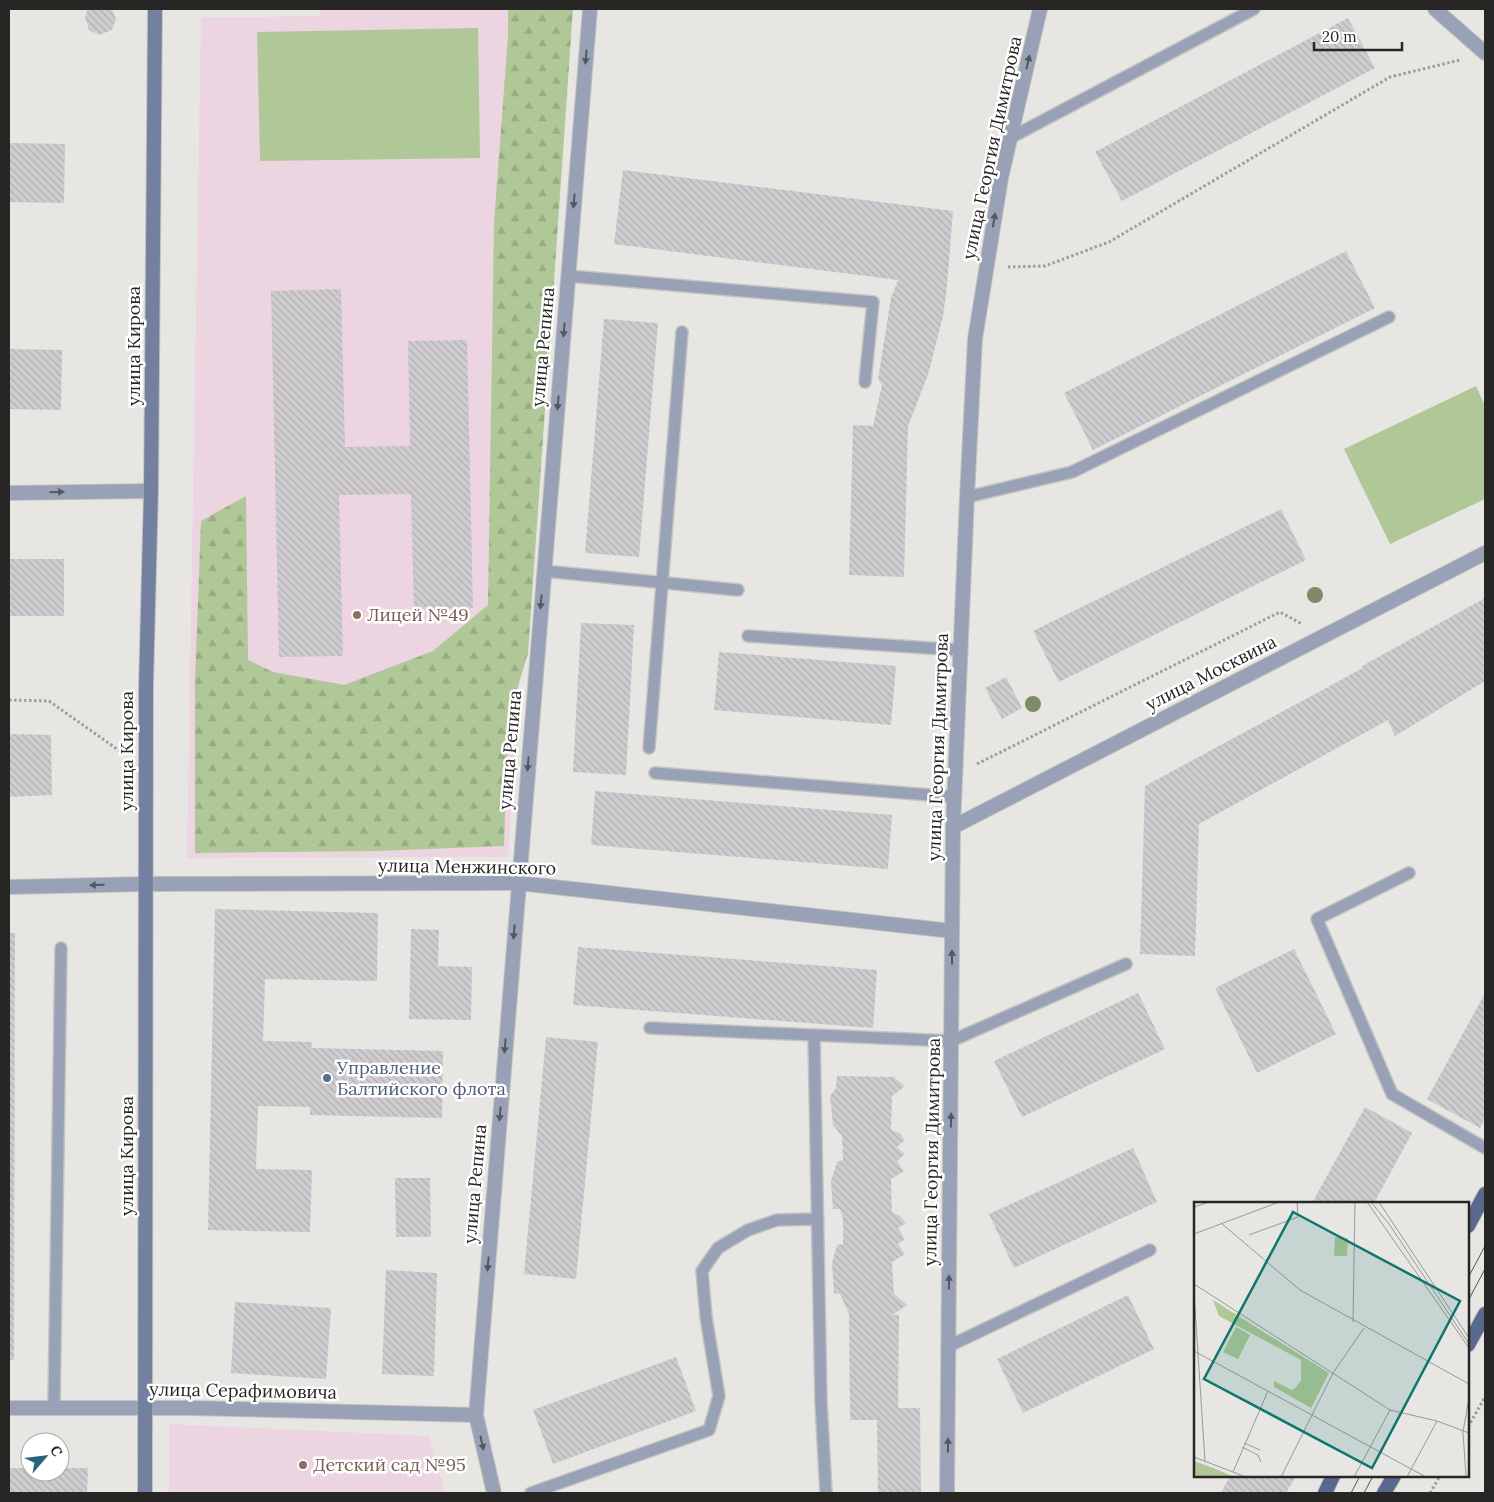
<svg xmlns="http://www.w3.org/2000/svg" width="1494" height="1502" viewBox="0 0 1494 1502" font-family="Lora,serif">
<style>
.education{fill:#ecd5e0}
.forest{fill:url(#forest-firs)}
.pitch{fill:#b0c897}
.building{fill:url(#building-back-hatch)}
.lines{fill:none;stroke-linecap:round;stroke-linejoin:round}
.service-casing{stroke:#c4c3c1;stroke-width:14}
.minor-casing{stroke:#c4c3c1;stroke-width:16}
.tertiary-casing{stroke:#c4c3c1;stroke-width:16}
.secondary-casing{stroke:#c4c3c1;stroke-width:16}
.primary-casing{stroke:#c4c3c1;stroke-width:16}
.path{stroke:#9e9d9a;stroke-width:3;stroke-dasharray:2.5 2.5;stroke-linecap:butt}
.service{stroke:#99a1b7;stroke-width:11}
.minor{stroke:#99a1b7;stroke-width:14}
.tertiary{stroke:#99a1b7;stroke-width:14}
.secondary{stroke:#7380a0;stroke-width:14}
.primary{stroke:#59688e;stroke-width:14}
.tram{stroke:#575654;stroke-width:1}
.tree{fill:#7e8a68}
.oneway{fill:#55575f}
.education-dot{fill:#8d6e63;stroke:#fff;stroke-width:2}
.service-dot{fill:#5c6f8a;stroke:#fff;stroke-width:2}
.labels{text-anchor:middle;stroke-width:5;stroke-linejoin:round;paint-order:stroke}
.street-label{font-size:18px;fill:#272625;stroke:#fff}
.education-label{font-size:18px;fill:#785e54;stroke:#fff;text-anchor:start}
.service-label{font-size:18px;fill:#4e5e75;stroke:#fff;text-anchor:start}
.inset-road{fill:none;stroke:#9a9997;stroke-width:1}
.view{fill:#0f766e;fill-opacity:0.15;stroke:#0f766e;stroke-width:2.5}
.inset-edge{fill:none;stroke:#272625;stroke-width:2.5}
</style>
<defs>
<pattern id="forest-firs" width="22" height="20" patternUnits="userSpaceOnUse" patternTransform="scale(1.25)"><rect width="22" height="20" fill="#b0c897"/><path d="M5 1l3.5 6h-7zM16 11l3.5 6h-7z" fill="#97ac82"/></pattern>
<pattern id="building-back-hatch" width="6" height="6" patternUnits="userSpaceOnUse" patternTransform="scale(1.25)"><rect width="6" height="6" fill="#cecccf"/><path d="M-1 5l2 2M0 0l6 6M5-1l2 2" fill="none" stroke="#b1afb2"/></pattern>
</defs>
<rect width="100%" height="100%" fill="#e7e6e3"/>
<path class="education" d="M321 9H564L538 373 508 857 187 858 201 18 320 16Z
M169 1424 429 1436 445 1493H169Z"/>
<path class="forest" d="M508 9H573L528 653 508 720 504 846 378 851 195 853V681L201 521 246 496 248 660 273 672 344 685 433 651 488 605 494 223 508 36Z"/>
<path class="pitch" d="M478 28 480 158 260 161 257 32Z
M1476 386 1485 406V499L1390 544 1344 449Z"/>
<path class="building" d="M88 9H112L116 19 112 30 99 35 89 30 85 17Z
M1348 18 1375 68 1122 201 1095 152Z
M9 143 65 144 64 203 9 202Z
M623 170 953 211 947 286 943 316 928 375 908 426 904 577 849 575 853 425 873 426 882 385 878 379 891 298 898 280 614 244Z
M1346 251 1375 308 1093 450 1064 393Z
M341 289 345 447 410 446 408 341 467 340 473 608 414 609 411 494 339 495 343 656 279 657 271 291Z
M604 319 658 323 639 557 585 553Z
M9 349 62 350 61 410 9 409Z
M1281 509 1306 560 1059 682 1033 631Z
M9 559H64V616H9Z
M1485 598V681L1395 736 1388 720 1199 824 1195 956 1140 954 1145 786 1363 668 1362 666Z
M581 623 634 625 626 775 573 772Z
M719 652 896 666 891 725 714 710Z
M1006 677 1022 708 1002 719 985 688Z
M9 734 51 735 52 795 9 797Z
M595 791 892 815 888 869 591 845Z
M215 909 378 913 377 981 265 979 263 1041 312 1042 311 1048 443 1051 442 1118 310 1115V1107L258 1106 256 1169 312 1170 310 1232 208 1230Z
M411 929 439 930 438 966 472 967 471 1020 409 1019Z
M9 933H15L14 1360H9Z
M578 947 877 970 873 1028 573 1005Z
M1294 949 1336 1034 1257 1073 1215 988Z
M1138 993 1165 1049 1022 1117 994 1061Z
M1485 993V1118L1480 1128 1427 1099Z
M546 1037 598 1042 576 1279 524 1274Z
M837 1076 894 1077 905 1086 892 1096 891 1130 900 1133 905 1140 897 1147 905 1154 897 1161 904 1171 891 1179 892 1212 900 1216 906 1223 898 1228 905 1239 898 1244 905 1254 892 1262 894 1294 907 1305 892 1315H899L898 1408H920L921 1493H878L877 1420H850L849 1314 840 1294 834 1293 832 1263 837 1245 843 1244V1219L840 1209H833L831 1181 837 1162 843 1160 842 1136 833 1125 830 1096 836 1088Z
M1365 1107 1412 1133 1374 1203H1312Z
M1133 1148 1157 1202 1014 1268 989 1214Z
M395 1178H430L431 1237H396Z
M386 1270 437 1273 434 1376 382 1374Z
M1128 1295 1154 1349 1023 1413 997 1359Z
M235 1302 331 1308 326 1379 231 1373Z
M676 1357 696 1411 553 1464 533 1410Z
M9 1468H30V1472H60V1468H88L87 1493H9Z
M1230 1476H1296L1286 1493H1221Z"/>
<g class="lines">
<defs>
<path id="service" d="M1010 138 1254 9
M568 276 873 302 865 382
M967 497 1072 472 1389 317
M544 571 738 590
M748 636 960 650
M649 748 682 332
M655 773 955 797
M1409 873 1317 919 1392 1094 1485 1148
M650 1028 951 1041 1126 964
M814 1035 821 1402 826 1493
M949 1346 1150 1250
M54 1407 61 948
M531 1493 709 1430 719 1396 706 1317 702 1271 718 1248 748 1230 777 1220 818 1219"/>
<path id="minor" d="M1435 9 1485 53
M9 493 151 491
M953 827 1485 553
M9 887 146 884 518 883 952 931
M9 1408H190L476 1415"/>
<path id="tertiary" d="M494 1493 476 1415 590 9
M947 1493 953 827 967 497 975 339 1001 178 1040 9"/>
<path id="secondary" d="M145 1493 146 686 151 491 155 9"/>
<path id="primary" d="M1468 1226 1485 1194
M1468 1345 1485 1314
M1325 1493 1333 1476
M1384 1493 1394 1476"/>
</defs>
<use href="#service" class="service-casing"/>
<use href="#minor" class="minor-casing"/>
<use href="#tertiary" class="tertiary-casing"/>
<use href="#secondary" class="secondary-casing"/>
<use href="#primary" class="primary-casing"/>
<path class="path" d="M1008 267 1045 266 1109 242 1390 77 1460 60
M9 700 49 701 124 754
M977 764 1280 612 1302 624
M1468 1427 1485 1397
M1430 1493 1440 1476"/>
<use href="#service" class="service"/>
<use href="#minor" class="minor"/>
<use href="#tertiary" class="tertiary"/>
<use href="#secondary" class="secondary"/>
<use href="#primary" class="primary"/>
<path class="tram" d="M1468 1278 1485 1246
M1468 1301 1485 1269
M1351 1493 1360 1476
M1364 1493 1373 1476"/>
</g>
<g class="tree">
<circle cx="1315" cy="595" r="8"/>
<circle cx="1033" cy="704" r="8"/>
</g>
<defs><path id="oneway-solid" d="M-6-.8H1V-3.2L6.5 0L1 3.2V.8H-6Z" transform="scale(1.25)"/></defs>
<g class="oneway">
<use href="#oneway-solid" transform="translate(586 57) rotate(95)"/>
<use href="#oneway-solid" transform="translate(1028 62) rotate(-77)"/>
<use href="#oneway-solid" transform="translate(574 201) rotate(95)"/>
<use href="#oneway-solid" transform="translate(994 220) rotate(-81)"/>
<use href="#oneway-solid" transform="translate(564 330) rotate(95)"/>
<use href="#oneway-solid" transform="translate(558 403) rotate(95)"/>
<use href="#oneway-solid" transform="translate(57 492) rotate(-1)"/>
<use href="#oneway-solid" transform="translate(541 602) rotate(95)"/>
<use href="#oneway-solid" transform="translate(528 764) rotate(95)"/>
<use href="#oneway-solid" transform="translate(97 885) rotate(178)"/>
<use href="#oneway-solid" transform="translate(514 932) rotate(95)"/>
<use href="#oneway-solid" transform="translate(952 957) rotate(-90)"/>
<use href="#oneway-solid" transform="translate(505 1046) rotate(95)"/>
<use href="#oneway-solid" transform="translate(500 1114) rotate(95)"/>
<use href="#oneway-solid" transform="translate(951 1120) rotate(-89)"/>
<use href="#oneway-solid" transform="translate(488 1264) rotate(95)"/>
<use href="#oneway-solid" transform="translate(949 1282) rotate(-89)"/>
<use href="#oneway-solid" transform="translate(482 1443) rotate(77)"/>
<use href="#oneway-solid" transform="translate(948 1445) rotate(-89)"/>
</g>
<g class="education-dot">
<circle cx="357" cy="615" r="5"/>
<circle cx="303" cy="1465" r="5"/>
</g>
<circle class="service-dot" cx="327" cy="1078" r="5"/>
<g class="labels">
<g class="street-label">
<text transform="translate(992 148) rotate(-78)" y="6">улица Георгия Димитрова</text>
<text transform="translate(134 346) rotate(-90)" y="6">улица Кирова</text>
<text transform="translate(543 347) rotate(-85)" y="6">улица Репина</text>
<text transform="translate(1211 673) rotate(-27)" y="6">улица Москвина</text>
<text transform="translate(938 747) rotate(-88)" y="6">улица Георгия Димитрова</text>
<text transform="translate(510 750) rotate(-85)" y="6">улица Репина</text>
<text transform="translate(127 751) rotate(-90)" y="6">улица Кирова</text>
<text transform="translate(467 867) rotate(1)" y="6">улица Менжинского</text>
<text transform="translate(932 1152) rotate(-89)" y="6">улица Георгия Димитрова</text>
<text transform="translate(127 1156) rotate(-90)" y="6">улица Кирова</text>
<text transform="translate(475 1184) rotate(-85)" y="6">улица Репина</text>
<text transform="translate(243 1391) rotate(1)" y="6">улица Серафимовича</text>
</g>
<g class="education-label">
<text x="367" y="621">Лицей №49</text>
<text x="313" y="1471">Детский сад №95</text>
</g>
<g class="service-label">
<text x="337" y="1074">Управление<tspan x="337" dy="21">Балтийского флота</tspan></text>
</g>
</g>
<g transform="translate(1194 1202)">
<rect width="275" height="275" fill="#e7e6e3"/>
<path d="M19 98 135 171 117 206 80 185V179L98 188 101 186 107 179V158L25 114Z" fill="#b0c897"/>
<path d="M0 259 14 264V275H0Z" fill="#b0c897"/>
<path d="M141 35 154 36 153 54H140ZM42 125 56 133 44 157 29 150ZM14 264 41 275H14Z" fill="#b0c897"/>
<path class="inset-road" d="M173 0 275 146M177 0 195 22 275 142M185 0 275 136M0 5 15 0M27 21 106 88 275 182M0 32 85 0M55 33 104 15 103 0M0 82 196 208 243 219 275 231M0 91 11 259M159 120 161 0M0 149 232 275M50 241 66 248M48 245 64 253 67 260M0 255 52 275M39 270 74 189M87 275 139 171 170 126M160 275 196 208M213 275 243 219M272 275 269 230 275 196"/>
<path class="view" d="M99 10 266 99 178 266 10 177Z"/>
<rect width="275" height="275" class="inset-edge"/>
</g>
<rect width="1494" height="1502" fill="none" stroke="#272625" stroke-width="20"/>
<g transform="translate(45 1457) rotate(62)"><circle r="24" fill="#ffffff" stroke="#a9a8a8"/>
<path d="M0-4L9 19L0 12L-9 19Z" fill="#28627b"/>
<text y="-8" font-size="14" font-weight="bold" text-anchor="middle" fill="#272625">С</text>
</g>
<path d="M1314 42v8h88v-8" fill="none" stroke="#272625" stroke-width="2.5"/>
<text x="1322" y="42" font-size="15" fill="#272625" stroke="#ffffff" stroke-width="4" paint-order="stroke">20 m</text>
</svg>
